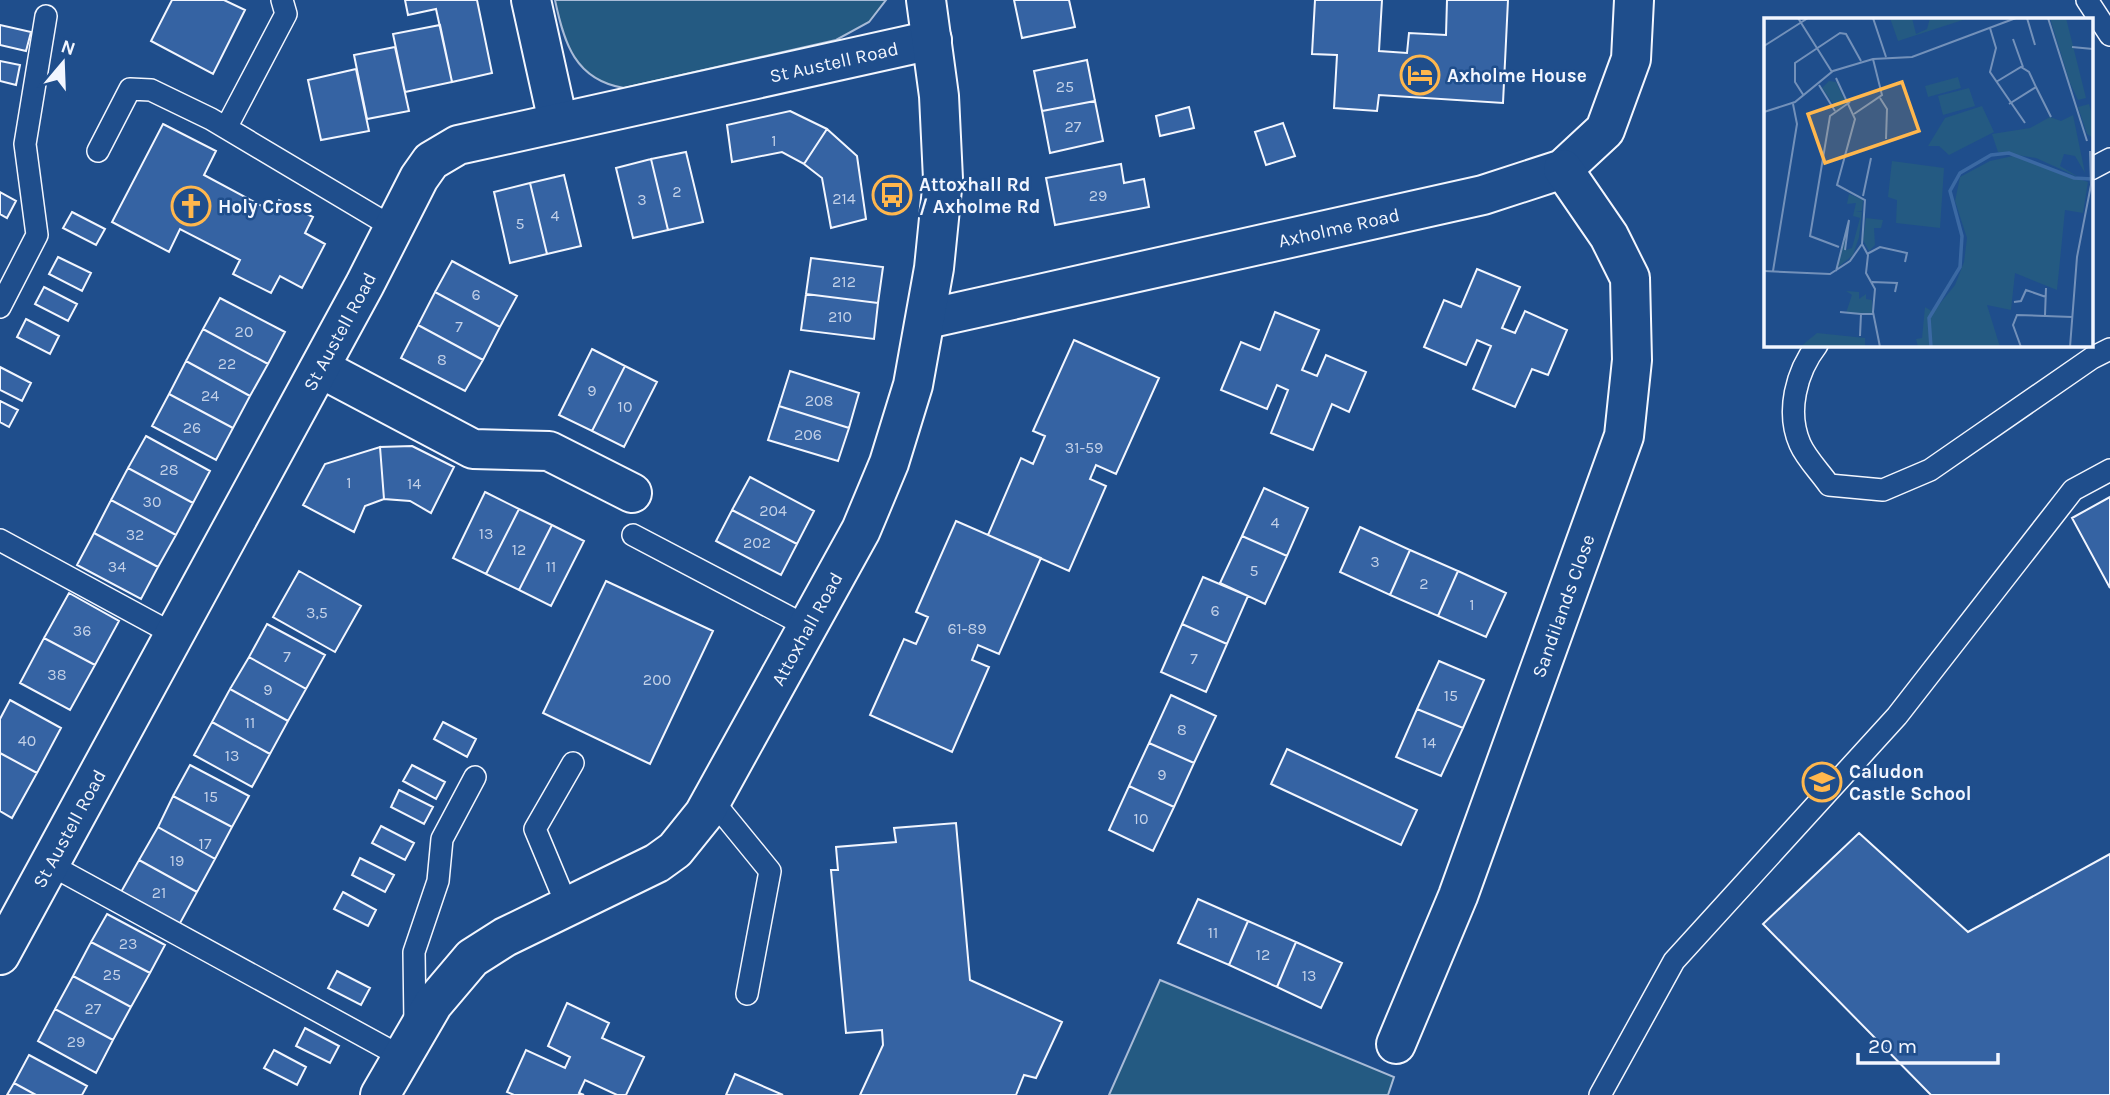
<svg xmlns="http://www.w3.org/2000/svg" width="2110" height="1095" viewBox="0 0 2110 1095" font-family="Karla,sans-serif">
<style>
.green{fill:#245a82;stroke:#a8bbd7;stroke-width:2}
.building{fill:#3563a3;stroke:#f2f6ff;stroke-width:2}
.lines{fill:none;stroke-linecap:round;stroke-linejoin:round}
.lane-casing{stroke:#f2f6ff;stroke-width:24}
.street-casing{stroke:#f2f6ff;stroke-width:42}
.lane{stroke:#1f4e8c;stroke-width:21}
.street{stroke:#1f4e8c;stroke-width:38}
.labels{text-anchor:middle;stroke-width:5;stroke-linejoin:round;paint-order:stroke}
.number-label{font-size:16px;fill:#c3d1e8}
.street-label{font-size:19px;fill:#f2f6ff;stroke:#1f4e8c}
.poi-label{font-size:19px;font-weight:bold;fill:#f2f6ff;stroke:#1f4e8c;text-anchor:start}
.inset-river{fill:none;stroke:#3b69a3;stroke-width:3.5}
.inset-road{fill:none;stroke:#7391ba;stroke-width:2}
.view{fill:#ffb74d;fill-opacity:0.15;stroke:#ffb74d;stroke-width:3.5}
.inset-edge{fill:none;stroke:#f2f6ff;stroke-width:3.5}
</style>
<rect width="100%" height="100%" fill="#1f4e8c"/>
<path class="green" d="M555 0H886L869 22 836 40 624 88C575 80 564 43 555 0Z
M1160 980 1394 1077 1388 1095H1109Z"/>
<path class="building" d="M172 0H224L245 10 213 74 151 41Z
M405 0H477L492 73 452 82 436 9 408 15Z
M1014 0H1069L1075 27 1022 38Z
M1315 0H1382L1379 51 1407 53 1409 33 1446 35 1447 0H1508L1503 103 1379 95 1377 111 1334 108 1337 55 1312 54Z
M0 25 31 32 26 51 0 45Z
M440 25 452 82 405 92 393 34Z
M395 47 409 111 367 119 354 55Z
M1087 60 1095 101 1042 111 1034 71Z
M0 61 20 65 16 85 0 81Z
M356 69 369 131 321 140 308 80Z
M1095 101 1103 141 1050 153 1042 111Z
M1189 107 1194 128 1160 136 1156 116Z
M790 111 827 129 804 164 782 152 732 162 727 125Z
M1283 123 1295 156 1266 165 1255 132Z
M163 124 216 151 204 175 273 212 279 200 313 217 305 233 325 244 302 288 280 276 271 293 233 274 240 260 180 229 169 252 112 222Z
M827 129 857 156 866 219 831 228 822 178 804 164Z
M686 152 703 222 668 230 651 159Z
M651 159 668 230 633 238 616 168Z
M1121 164 1124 183 1144 179 1149 207 1055 225 1046 178Z
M564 175 581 246 547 254 530 183Z
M530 183 547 254 510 263 494 192Z
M0 192 16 201 7 218 0 214Z
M72 212 105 229 96 245 63 228Z
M58 257 91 273 82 291 49 274Z
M811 258 883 267 878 303 806 294Z
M452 261 517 296 500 327 435 292Z
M1477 269 1520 287 1502 328 1515 333 1525 311 1567 330 1548 375 1532 369 1515 407 1473 389 1491 346 1477 340 1466 365 1424 347 1444 300 1461 307Z
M44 287 77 304 68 321 35 304Z
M435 292 500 327 483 360 418 325Z
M806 294 878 303 874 339 801 330Z
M220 298 285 332 268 364 203 329Z
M1275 312 1319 330 1302 370 1317 376 1326 355 1366 372 1349 412 1332 404 1313 450 1271 433 1288 390 1277 385 1267 409 1221 390 1241 342 1260 350Z
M26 319 59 336 50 354 17 337Z
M418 325 483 360 465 391 401 358Z
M203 329 268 364 250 396 186 361Z
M1074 340 1159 378 1116 474 1096 465 1090 479 1106 486 1069 571 988 535 1021 458 1033 464 1045 436 1033 431Z
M592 349 625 366 592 431 559 415Z
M186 361 250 396 233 428 169 394Z
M625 366 657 382 624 447 592 431Z
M0 367 31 383 22 401 0 390Z
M790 371 859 393 849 428 779 406Z
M169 394 233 428 216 460 152 426Z
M0 401 18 410 9 427 0 422Z
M779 406 849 428 838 461 768 440Z
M146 436 210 471 193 503 128 468Z
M412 446 454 467 431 513 410 501 384 499 380 447Z
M380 447 384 499 365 506 354 532 303 505 325 464Z
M128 468 193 503 176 535 111 500Z
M750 477 814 511 797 544 732 510Z
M1264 488 1308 508 1287 556 1242 536Z
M485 492 519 509 486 574 453 558Z
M2110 497V588L2072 518Z
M111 500 176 535 158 567 94 533Z
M519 509 552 525 519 590 486 574Z
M732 510 797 544 781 575 716 541Z
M956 521 1041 558 999 654 978 645 972 660 989 667 952 752 870 715 904 639 916 644 928 617 916 612Z
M552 525 584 541 551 606 519 590Z
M1360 527 1410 550 1390 595 1340 572Z
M94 533 158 567 141 599 77 565Z
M1242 536 1287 556 1265 604 1220 583Z
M1410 550 1458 571 1438 616 1390 595Z
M299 571 361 606 335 652 273 617Z
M1458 571 1506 593 1486 637 1438 616Z
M1203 577 1248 596 1227 644 1182 624Z
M606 581 713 631 650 764 543 713Z
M69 593 119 621 95 665 44 638Z
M267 624 325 655 306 689 249 657Z
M1182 624 1227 644 1206 692 1161 672Z
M44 638 95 665 70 710 20 683Z
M249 657 306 689 288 721 230 689Z
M1439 661 1484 680 1463 728 1417 709Z
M230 689 288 721 270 754 212 722Z
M1171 695 1216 716 1194 763 1149 743Z
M10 700 61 728 37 773 0 753V719Z
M1417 709 1463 728 1441 776 1396 757Z
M212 722 270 754 252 787 194 755Z
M443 722 476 739 467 757 434 739Z
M1149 743 1194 763 1174 807 1129 786Z
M1287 749 1417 810 1401 845 1271 784Z
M0 753 37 773 12 818 0 811Z
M190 765 249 796 232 827 173 796Z
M412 765 445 782 436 799 403 781Z
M1129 786 1174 807 1153 851 1109 830Z
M399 790 433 807 424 824 391 807Z
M173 796 232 827 215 859 158 827Z
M956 823 970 980 1062 1022 1036 1078 1024 1075 1016 1095H860L883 1045 882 1030 846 1033 831 870H838L836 847 896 842 894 828Z
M381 826 414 843 405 860 372 843Z
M158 827 215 859 197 892 139 860Z
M1859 833 1968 932 2110 854V1095H1931L1763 924Z
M360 858 394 875 385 892 352 875Z
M139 860 197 892 179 925 121 892Z
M343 892 376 910 368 926 334 909Z
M1198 899 1248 921 1229 965 1178 943Z
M107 914 165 945 150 973 91 942Z
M1248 921 1296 942 1277 987 1229 965Z
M91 942 150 973 131 1007 73 976Z
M1296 942 1342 963 1321 1008 1277 987Z
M337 971 370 988 361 1005 328 988Z
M73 976 131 1007 113 1040 55 1009Z
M567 1003 609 1023 602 1038 644 1057 626 1095H617L585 1080 579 1093 584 1095H514L507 1092 526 1050 565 1068 570 1057 548 1046Z
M55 1009 113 1040 96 1073 38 1041Z
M305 1028 339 1046 330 1063 296 1046Z
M274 1050 306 1067 297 1085 264 1068Z
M29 1055 87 1086 82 1095H36L14 1083Z
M735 1074 783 1095H726Z
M14 1083 36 1095H7Z"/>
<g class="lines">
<defs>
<path id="lane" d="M2087 0 2110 35
M226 128 286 14 282 0
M98 151 130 89 151 90 211 119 394 228
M2091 169 2110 159
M0 307 37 235 25 144 46 16
M1817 345C1796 372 1786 412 1800 444 1806 458 1820 472 1829 485L1883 490 1930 470 2092 358 2110 349
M633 535 808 627
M0 540 175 635
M712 800 770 871 747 994
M49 864 402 1057
M568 908 535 829 573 763
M415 1024 414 952 438 881 442 839 475 777
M1600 1095 1674 961 1897 716 2073 490 2110 470"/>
<g id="street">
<path d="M531 0 558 122"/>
<path id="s1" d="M927 319 1483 195 1563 169 1605 130 1631 59 1634 0"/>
<path d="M320 368 473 449 549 451 632 493"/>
<path id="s2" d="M0 955 365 284 419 178 431 161 458 145 932 40"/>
<path id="s3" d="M1396 1044 1458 896 1624 436 1632 360 1630 278 1609 236 1563 169"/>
<path id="s4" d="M380 1095 433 1004 472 958 505 937 657 863 675 850 704 814 861 530 889 463 913 385 934 268 943 179 939 96 926 0"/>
</g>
</defs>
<use href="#lane" class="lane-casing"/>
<use href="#street" class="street-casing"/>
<use href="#lane" class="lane"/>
<use href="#street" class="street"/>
</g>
<defs>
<symbol id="hotel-ring" viewBox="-11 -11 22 22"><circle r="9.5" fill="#1f4e8c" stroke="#ffb74d" stroke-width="1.5"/><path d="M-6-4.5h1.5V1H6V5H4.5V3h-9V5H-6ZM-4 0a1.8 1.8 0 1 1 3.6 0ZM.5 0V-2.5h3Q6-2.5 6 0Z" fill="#ffb74d"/></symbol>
<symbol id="bus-ring" viewBox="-11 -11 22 22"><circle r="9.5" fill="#1f4e8c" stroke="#ffb74d" stroke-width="1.5"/><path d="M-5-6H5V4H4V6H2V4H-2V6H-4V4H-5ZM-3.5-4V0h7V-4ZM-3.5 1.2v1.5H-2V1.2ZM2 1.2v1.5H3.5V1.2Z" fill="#ffb74d"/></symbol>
<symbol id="church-ring" viewBox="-11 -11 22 22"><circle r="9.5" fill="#1f4e8c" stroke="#ffb74d" stroke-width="1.5"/><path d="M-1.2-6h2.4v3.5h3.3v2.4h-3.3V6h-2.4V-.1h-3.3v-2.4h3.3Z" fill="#ffb74d"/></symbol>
<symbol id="school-ring" viewBox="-11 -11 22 22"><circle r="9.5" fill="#1f4e8c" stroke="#ffb74d" stroke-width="1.5"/><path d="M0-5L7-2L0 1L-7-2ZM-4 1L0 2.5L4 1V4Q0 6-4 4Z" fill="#ffb74d"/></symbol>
</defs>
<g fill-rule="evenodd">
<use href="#hotel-ring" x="1398" y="53" width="44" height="44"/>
<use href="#bus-ring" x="870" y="173" width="44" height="44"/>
<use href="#church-ring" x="169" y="184" width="44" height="44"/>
<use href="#school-ring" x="1800" y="760" width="44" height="44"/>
</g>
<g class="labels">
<g class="number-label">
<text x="1065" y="92">25</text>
<text x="1073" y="132">27</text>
<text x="774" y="146">1</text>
<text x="677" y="197">2</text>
<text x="1098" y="201">29</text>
<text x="844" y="204">214</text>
<text x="642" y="205">3</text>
<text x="555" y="221">4</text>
<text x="520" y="229">5</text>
<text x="844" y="287">212</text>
<text x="476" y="300">6</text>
<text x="840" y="322">210</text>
<text x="459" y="332">7</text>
<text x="244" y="337">20</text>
<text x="442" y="365">8</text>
<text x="227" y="369">22</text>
<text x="592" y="396">9</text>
<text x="210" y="401">24</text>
<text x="819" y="406">208</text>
<text x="625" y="412">10</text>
<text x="192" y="433">26</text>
<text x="808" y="440">206</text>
<text x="1084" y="453">31-59</text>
<text x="169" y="475">28</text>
<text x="349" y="488">1</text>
<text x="414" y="489">14</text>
<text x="152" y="507">30</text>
<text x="773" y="516">204</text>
<text x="1275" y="528">4</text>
<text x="486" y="539">13</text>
<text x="135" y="540">32</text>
<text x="757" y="548">202</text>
<text x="519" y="555">12</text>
<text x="1375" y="567">3</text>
<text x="117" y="572">34</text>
<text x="551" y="572">11</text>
<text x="1254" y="576">5</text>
<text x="1424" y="589">2</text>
<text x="1472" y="610">1</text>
<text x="1215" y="616">6</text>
<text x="317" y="618">3,5</text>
<text x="967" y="634">61-89</text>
<text x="82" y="636">36</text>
<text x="287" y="662">7</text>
<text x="1194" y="664">7</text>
<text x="57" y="680">38</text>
<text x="657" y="685">200</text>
<text x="268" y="695">9</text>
<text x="1451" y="701">15</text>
<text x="250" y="728">11</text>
<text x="1182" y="735">8</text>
<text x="27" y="746">40</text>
<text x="1429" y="748">14</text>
<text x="232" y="761">13</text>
<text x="1162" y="780">9</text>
<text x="211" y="802">15</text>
<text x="1141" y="824">10</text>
<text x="205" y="849">17</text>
<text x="177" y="866">19</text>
<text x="159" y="898">21</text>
<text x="1213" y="938">11</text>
<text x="128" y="949">23</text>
<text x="1263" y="960">12</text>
<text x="112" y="980">25</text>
<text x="1309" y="981">13</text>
<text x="93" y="1014">27</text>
<text x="76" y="1047">29</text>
</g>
<g class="street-label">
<text dy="7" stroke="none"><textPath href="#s2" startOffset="1320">St Austell Road</textPath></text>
<text dy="7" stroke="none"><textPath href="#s1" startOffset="422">Axholme Road</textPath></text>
<text dy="7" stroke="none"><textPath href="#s2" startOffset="710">St Austell Road</textPath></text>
<text dy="7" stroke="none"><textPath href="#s3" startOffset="469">Sandilands Close</textPath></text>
<text dy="7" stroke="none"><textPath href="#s4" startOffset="654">Attoxhall Road</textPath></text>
<text dy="7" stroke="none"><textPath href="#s2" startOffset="144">St Austell Road</textPath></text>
</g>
<g class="poi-label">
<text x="1447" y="82">Axholme House</text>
<text x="919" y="191">Attoxhall Rd<tspan x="919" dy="22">/ Axholme Rd</tspan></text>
<text x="218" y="213">Holy Cross</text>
<text x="1849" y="778">Caludon<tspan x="1849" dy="22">Castle School</tspan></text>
</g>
</g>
<g transform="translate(1764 18)">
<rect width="329" height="329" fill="#1f4e8c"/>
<path d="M126 0H148L152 16 163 11 166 0H205L134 23ZM286 0H302L322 80 314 82 306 65ZM194 59 197 70 164 79 161 68ZM65 63 72 64 82 85 73 91 58 70ZM205 70 211 88 179 97 174 78ZM325 86 329 100V120L323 116 314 89ZM218 88 230 114 185 137 175 128H164L181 100ZM309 97 321 155 311 138 300 136 296 148 316 160 272 140 234 134 228 116 266 110 286 99 297 103ZM249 138 324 164 319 195 301 192 293 272 251 255 247 292 223 287 236 329H154L152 321 158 320 161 289 169 294 191 267 200 244 203 220 191 183 196 159 226 143ZM128 143 180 150 176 210 132 205 133 182 124 179ZM85 176 99 182 98 193 92 194H98L95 219 89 237 73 250 83 205 81 232 88 230 96 200 89 198 92 185 83 186ZM102 200 119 202 117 210H110L111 227 105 233 99 222ZM82 273 95 274V281L102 276V281L108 282V295H82L88 277ZM53 315 101 320V329H36Z" fill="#245a82"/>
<path class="inset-river" d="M167 329 165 300 196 249 198 218 186 173 196 155 227 137 245 135 310 160 328 161"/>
<path class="inset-road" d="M34 0 68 54M109 0 122 39M263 0 271 27M284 0 323 123M226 10 232 30 226 54 261 105M249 21 259 49M0 28 44 0M308 29 329 31M232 64 257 49 265 54 272 69 245 86M55 67 71 93M272 69 287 99M40 78 31 64V45L76 15 82 16 97 43M116 80 123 91 122 121M0 94 31 84 69 53 109 41 148 39 252 0M90 96 118 77 109 41M99 178 107 140M98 226 104 237 102 255 111 271 109 294 116 329M75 229 46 218 66 98 86 84M103 236 116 229 143 235 141 244M0 253 66 256 86 243 98 226 101 182 73 167 91 101 72 60M9 253 33 106 29 86M72 253 85 202 81 232M108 264 133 265 131 274M250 284 257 283 262 272 282 279M76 294 97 296M281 297 282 270M96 318 97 296H110M257 329 249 307 253 297 308 299M306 329 313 239 327 167 326 133"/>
<path class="view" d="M138 64 155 113 61 145 44 96Z"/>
<rect width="329" height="329" class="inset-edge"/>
</g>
<g transform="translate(63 63) rotate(19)" stroke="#1f4e8c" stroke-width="5" paint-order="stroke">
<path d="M0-5L12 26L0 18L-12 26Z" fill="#f2f6ff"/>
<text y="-10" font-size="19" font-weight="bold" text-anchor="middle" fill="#f2f6ff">N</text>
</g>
<path d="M1858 1053v10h140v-10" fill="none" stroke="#f2f6ff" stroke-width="3.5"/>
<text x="1868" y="1053" font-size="21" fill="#f2f6ff" stroke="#1f4e8c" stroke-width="5" paint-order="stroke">20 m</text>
</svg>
